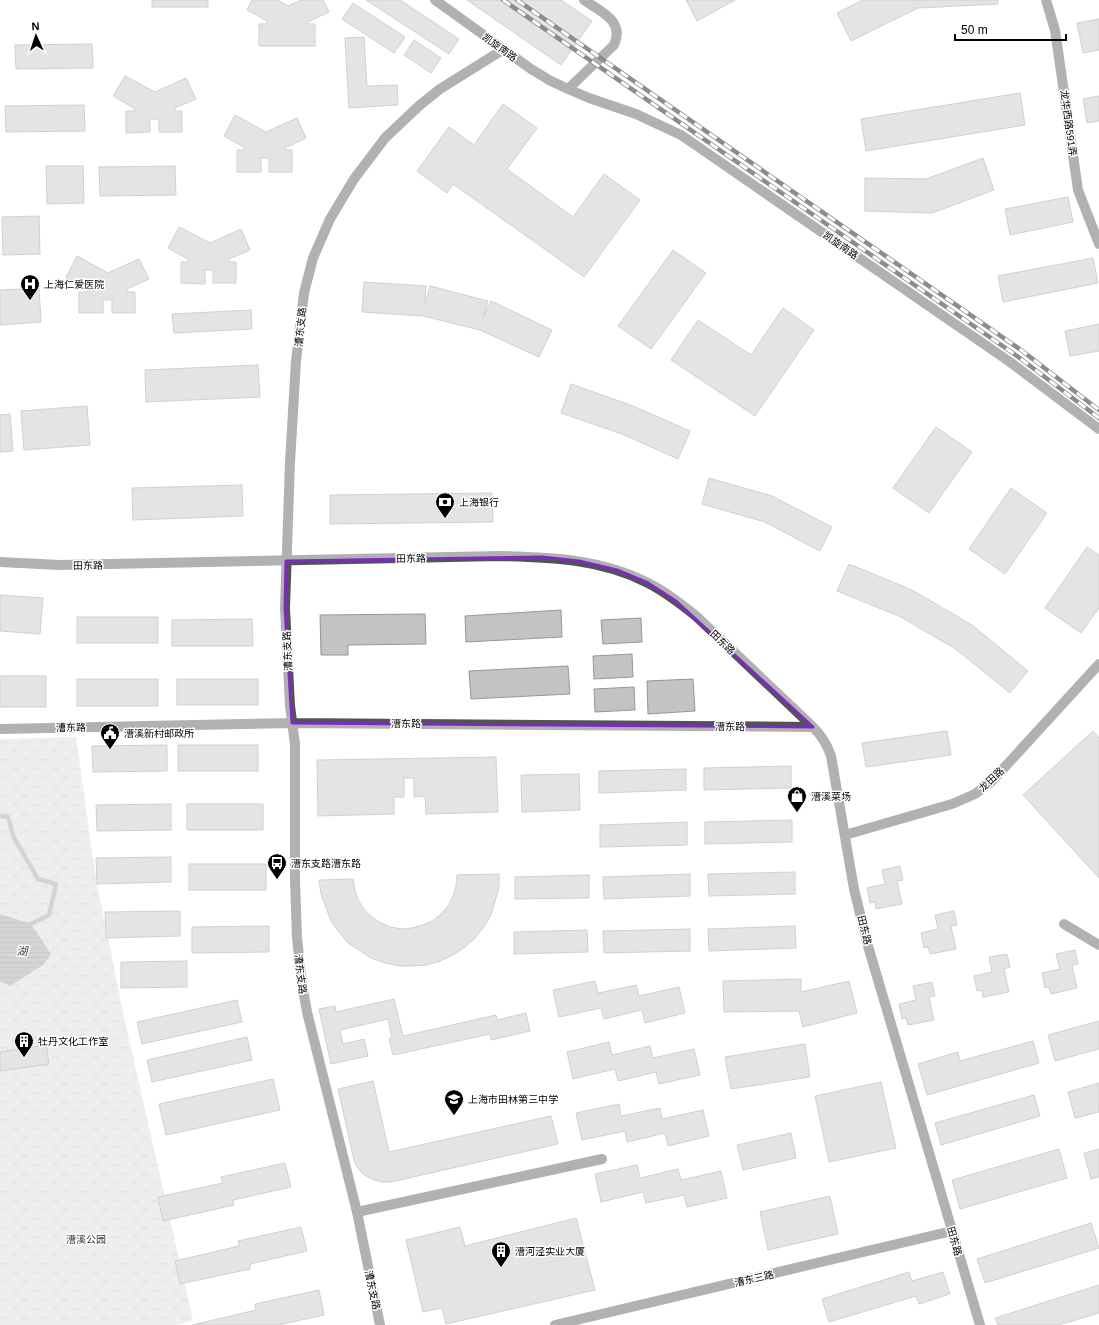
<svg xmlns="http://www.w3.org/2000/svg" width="1099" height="1325" viewBox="0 0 1099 1325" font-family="Helvetica,'Noto Sans SC',sans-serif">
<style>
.park{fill:url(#park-crowns)}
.water{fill:url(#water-rules)}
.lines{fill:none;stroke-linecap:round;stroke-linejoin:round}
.stream{stroke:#a1a1a1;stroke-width:4.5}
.building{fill:#c3c3c3;stroke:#979797}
.minor{stroke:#535353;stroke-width:10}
.rail-casing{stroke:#000;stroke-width:4.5}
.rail{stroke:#fff;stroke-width:3;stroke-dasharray:9;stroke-linecap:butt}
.marked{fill:none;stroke:#7b2cbf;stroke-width:3;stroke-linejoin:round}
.labels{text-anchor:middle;stroke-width:3;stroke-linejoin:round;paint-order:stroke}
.street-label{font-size:10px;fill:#000;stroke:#fff}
.poi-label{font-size:10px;fill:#000;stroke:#fff;text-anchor:start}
.park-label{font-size:10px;fill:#313131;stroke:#fff}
.water-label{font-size:11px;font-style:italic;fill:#424242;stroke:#fff}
</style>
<defs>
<pattern id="park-crowns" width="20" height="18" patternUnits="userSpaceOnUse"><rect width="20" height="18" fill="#dadada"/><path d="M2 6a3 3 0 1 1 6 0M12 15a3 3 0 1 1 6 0" fill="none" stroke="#b9b9b9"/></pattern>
<pattern id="water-rules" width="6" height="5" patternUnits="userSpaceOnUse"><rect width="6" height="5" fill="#a1a1a1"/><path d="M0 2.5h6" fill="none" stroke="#898989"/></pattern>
</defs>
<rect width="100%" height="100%" fill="#fff"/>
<path class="park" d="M76 737 96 879 124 1017 193 1320 178 1325H0V739Z"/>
<path class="water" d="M0 914 31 924 51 954 43 965 10 986 0 981Z"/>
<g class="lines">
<path class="stream" d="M0 816 8 817 14 838 38 879 56 884 49 915 31 924"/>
</g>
<path class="building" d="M152 0H208V7H152Z
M252 0H278L288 6 301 0H323L329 12 308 22V24H315V46H259V24H267V21L247 10Z
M366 0H400L459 39 449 54Z
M467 0H561L592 21 561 65Z
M686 0H735L697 21Z
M863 0H998V4L918 8 851 41 837 13Z
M353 3 405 37 394 53 342 19Z
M1099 19V50L1083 53 1077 23Z
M364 37 367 86 397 85 398 105 349 108 345 38Z
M414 40 441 58 431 73 404 55Z
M92 44 93 68 16 69 15 45Z
M125 76 155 92 186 78 196 99 175 108V111H182V132H159V119H150V132L126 133V111H134V108L113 96Z
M1020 93 1025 125 866 151 861 119Z
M1099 96V121L1087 123 1083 99Z
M503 104 537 128 507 169 573 217 604 174 640 200 584 277 453 184 447 193 417 171 449 127 474 145Z
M84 105 85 131 6 132 5 106Z
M235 115 266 132 297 118 306 138 285 148V150H292V172H269V158H261V172H237V150H244V147L224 136Z
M983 158 994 190 932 213 865 211V178L926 179Z
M46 166H83L84 203 47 204Z
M175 166 176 195 100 196 99 167Z
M1068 197 1073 222 1010 235 1005 209Z
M39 216 40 254 3 255 2 217Z
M179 227 210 243 241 229 250 250 229 259V262H236V283H213V270H205V284L181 283V262H188V259L168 248Z
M673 250 706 273 651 349 618 326Z
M77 256 108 273 139 259 149 279 127 289V292H135V313H112V300H103V313H79V292H87V288L66 277Z
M1093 258 1098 283 1003 302 998 276Z
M364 282 426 286 425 305 430 286 488 301 483 318 491 301 552 330 539 357 480 330 423 316 362 312Z
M39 288 41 322 0 325V290Z
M783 308 814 330 755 416 671 360 698 320 751 355Z
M251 310 252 329 174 333 172 314Z
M1099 324V351L1070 356 1065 331Z
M258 365 260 397 146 402 145 370Z
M571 384 633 406 690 431 678 459 622 434 561 413Z
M87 406 90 445 24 450 21 411Z
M10 414 13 451 0 452V415Z
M936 427 972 452 929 513 893 488Z
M709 478 772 496 832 527 820 551 765 522 702 504Z
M242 485 243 516 133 520 132 488Z
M1011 488 1047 513 1005 574 969 549Z
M492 493 493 522 330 524V495Z
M1087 547 1099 555V608L1081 633 1045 608Z
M849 564 912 590 972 625 1028 671 1010 693 957 650 901 617 837 591Z
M0 595 43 598 40 634 0 631Z
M561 610 562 637 466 642 465 616Z
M425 614 426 644 348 645V655H321L320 615Z
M77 617H158V643H77Z
M641 618 642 642 603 644 601 620Z
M252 619 253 646H172V620Z
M632 654 633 677 594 679 593 656Z
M568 666 570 694 471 699 469 671Z
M0 676H46V707H0Z
M77 679H158V706H77Z
M177 679H258V705H177Z
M693 679 695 711 648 714 647 681Z
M634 687 635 710 595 712 594 689Z
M947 731 951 755 866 767 862 743Z
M1093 731 1099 738V878L1023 795Z
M167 745V771L93 772 92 746Z
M178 745H258V771H178Z
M496 757 498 812 426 814 425 796 414 797V778H404V797H394V814L318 816 317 760Z
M791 766V788L704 790V768Z
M686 769V790L599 793V771Z
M579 774 580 810 522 812 521 775Z
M171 804V830L97 831 96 805Z
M187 804H263V830H187Z
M792 820V842L705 844V822Z
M687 822V845L600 847V825Z
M171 857V882L97 884 96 858Z
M189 864H266V890H189Z
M900 866 903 880 897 881 902 904 876 909 875 902 870 903 867 888 885 884 882 870Z
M795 872V894L709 896 708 874Z
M499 874V888L491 915 484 927 475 938 465 947 453 955 440 961 427 965 413 966H399L385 963 371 958 348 943 339 932 331 921 321 894 319 880 353 879 355 890 358 900 364 909 372 917 381 923 391 927 401 929 412 928 423 925 432 921 441 914 448 906 453 896 456 886 457 875Z
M690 874V896L604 899 603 877Z
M589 875V898L515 899V877Z
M180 911V936L106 938 105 912Z
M954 911 957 925 951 926 956 949 930 954 928 947 924 948 921 933 938 929 935 915Z
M269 926V952L192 953V927Z
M795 926 796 948 709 951 708 929Z
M690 929V951L604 953 603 931Z
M587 930 588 952 514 954V932Z
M1075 950 1078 964 1072 965 1077 988 1051 994 1049 987 1045 988 1042 973 1060 969 1056 954Z
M1007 954 1010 967 1004 969 1009 992 983 997 982 990 977 991 974 976 992 972 989 957Z
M187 961V987L121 988V962Z
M801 979V992L849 981 857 1013 803 1027 799 1011 724 1012 723 981Z
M595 981 598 993 636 985 639 996 679 987 685 1013 645 1023 642 1010 604 1019 601 1008 559 1017 553 990Z
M932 982 935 996 929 997 934 1020 908 1025 906 1018 902 1019 899 1004 916 1000 913 986Z
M394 999 403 1036 496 1015 497 1020 526 1013 530 1031 491 1040 490 1034 393 1055 389 1039 392 1038 388 1019 340 1030 343 1044 364 1039 368 1056 331 1064 319 1009 335 1006 336 1012Z
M237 1000 242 1022 142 1044 137 1022Z
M1099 1021V1049L1055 1061 1048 1035Z
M247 1037 252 1060 152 1082 147 1060Z
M1033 1041 1039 1063 927 1095 918 1064 958 1052 960 1061Z
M609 1042 612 1055 650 1046 653 1058 694 1049 700 1075 659 1084 656 1072 618 1081 615 1069 573 1079 567 1052Z
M805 1044 810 1077 731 1089 725 1057Z
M46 1045 49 1064 0 1071V1052Z
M273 1079 280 1110 166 1135 159 1104Z
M373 1081 389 1152 551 1116 558 1144 391 1182H381L372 1179 363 1174 357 1167 354 1160 338 1089Z
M881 1082 896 1148 829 1162 815 1096Z
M1099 1083V1112L1075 1118 1068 1092Z
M1034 1095 1040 1116 941 1145 935 1123Z
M619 1104 621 1116 660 1108 662 1119 703 1110 709 1136 668 1146 665 1133 627 1142 625 1131 582 1140 576 1113Z
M791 1133 796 1158 743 1170 737 1145Z
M1059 1149 1067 1178 960 1209 952 1180Z
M1099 1149V1177L1091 1179 1084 1153Z
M285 1163 291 1187 233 1200 234 1205 163 1221 158 1197 223 1183 221 1177Z
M637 1165 640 1178 678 1169 681 1180 721 1171 727 1198 687 1207 684 1195 646 1203 643 1192 601 1202 595 1174Z
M830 1196 838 1234 768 1250 760 1212Z
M576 1218 595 1290 446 1324 442 1308 423 1312 406 1240 460 1227 465 1246Z
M1091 1223 1099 1248 985 1283 977 1259Z
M301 1227 307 1251 250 1264V1269L180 1284 175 1261 239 1246 238 1241Z
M909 1272 912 1281 943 1272 950 1294 919 1304 916 1296 829 1322 822 1299Z
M1099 1285V1313L1059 1325H998L995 1318Z
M319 1290 324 1315 279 1325H192L256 1310 255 1304Z"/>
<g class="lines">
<path class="minor" d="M435 0 531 69 549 80 568 89 589 98 636 114 681 135 1010 362 1099 429
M1046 0 1055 30 1078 190 1099 244
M568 89 614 45C625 21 601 12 584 0
M0 562 60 565 499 556C550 557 602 559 648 583 666 592 681 604 696 616L813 727C822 736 827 744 831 756L854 889 868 946 980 1325
M0 729 292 723 813 727
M845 835 952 804 975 794 992 781 1099 664
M1064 924 1099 945
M357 1212 602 1159
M380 1325 357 1212 307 1012 302 984 297 938 295 880V744L290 706 285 608 290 462 296 361 304 293 313 258 330 219 354 179 385 138 420 105 440 89 504 49
M555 1325 952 1231"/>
<defs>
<path id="rail" d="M503 0 1017 356 1099 418
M517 0 1021 350 1099 410"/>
</defs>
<use href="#rail" class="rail-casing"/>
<use href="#rail" class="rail"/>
</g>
<path d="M0 0H1099V1325H0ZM542 557 579 561 617 570 648 583 676 601 813 727 292 723 285 608 286 561Z" fill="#fff" fill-opacity=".55" fill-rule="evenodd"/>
<path class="marked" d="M542 557 579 561 617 570 648 583 676 601 813 727 292 723 285 608 286 561Z"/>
<defs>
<symbol id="hospital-pin" viewBox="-11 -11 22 30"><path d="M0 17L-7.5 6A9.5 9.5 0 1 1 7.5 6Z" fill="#000" stroke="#fff"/><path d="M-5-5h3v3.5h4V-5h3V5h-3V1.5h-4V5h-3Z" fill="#fff"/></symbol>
<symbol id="bank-pin" viewBox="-11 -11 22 30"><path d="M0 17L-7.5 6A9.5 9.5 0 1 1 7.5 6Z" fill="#000" stroke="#fff"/><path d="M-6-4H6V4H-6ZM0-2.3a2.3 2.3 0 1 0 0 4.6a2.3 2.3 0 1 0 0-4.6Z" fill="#fff"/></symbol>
<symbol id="civic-pin" viewBox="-11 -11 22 30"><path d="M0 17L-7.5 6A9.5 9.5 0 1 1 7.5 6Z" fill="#000" stroke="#fff"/><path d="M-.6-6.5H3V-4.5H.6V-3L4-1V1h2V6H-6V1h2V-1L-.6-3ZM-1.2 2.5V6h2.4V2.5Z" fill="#fff"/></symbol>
<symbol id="shop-pin" viewBox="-11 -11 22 30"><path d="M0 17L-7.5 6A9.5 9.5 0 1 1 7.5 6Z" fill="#000" stroke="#fff"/><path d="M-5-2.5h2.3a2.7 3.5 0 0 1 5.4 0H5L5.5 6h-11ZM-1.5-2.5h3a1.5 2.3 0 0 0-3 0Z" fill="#fff"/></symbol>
<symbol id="bus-pin" viewBox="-11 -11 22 30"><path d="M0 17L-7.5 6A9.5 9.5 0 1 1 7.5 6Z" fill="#000" stroke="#fff"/><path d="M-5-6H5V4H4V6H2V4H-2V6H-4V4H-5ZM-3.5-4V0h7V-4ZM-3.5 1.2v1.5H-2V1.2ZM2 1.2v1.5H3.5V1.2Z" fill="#fff"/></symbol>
<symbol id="building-pin" viewBox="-11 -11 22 30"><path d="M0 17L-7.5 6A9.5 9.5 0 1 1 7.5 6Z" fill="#000" stroke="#fff"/><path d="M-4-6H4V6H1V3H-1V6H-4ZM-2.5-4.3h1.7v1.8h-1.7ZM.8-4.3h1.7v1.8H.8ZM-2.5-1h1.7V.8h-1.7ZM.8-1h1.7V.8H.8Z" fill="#fff"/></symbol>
<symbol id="school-pin" viewBox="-11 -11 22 30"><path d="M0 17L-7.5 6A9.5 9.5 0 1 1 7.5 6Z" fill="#000" stroke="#fff"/><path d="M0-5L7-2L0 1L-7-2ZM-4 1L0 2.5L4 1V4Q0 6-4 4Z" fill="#fff"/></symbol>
</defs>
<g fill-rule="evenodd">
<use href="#hospital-pin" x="19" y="273" width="22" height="30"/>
<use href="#bank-pin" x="434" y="491" width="22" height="30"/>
<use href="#civic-pin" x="99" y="722" width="22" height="30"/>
<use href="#shop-pin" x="786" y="785" width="22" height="30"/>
<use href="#bus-pin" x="266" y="852" width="22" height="30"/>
<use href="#building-pin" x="13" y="1030" width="22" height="30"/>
<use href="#school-pin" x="443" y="1088" width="22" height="30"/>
<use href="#building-pin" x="490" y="1240" width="22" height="30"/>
</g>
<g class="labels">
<g class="street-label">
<text transform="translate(500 47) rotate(36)" y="4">凯旋南路</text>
<text transform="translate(1069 123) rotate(82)" y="4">龙华西路591弄</text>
<text transform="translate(841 245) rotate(35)" y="4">凯旋南路</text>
<text transform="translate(300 327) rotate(-84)" y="4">漕东支路</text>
<text transform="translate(411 558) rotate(-1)" y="4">田东路</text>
<text transform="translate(88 565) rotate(-1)" y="4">田东路</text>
<text transform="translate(723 642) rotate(44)" y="4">田东路</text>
<text transform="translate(287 651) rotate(-93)" y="4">漕东支路</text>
<text x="406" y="727">漕东路</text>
<text x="730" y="730">漕东路</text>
<text transform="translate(71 727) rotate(-1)" y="4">漕东路</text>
<text transform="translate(991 779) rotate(-43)" y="4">龙田路</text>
<text transform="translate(865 930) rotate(76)" y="4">田东路</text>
<text transform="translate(301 974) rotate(83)" y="4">漕东支路</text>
<text transform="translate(955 1241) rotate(74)" y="4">田东路</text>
<text transform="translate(754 1278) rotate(-13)" y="4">漕东三路</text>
<text transform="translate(373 1290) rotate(78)" y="4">漕东支路</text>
</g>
<g class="poi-label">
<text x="44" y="288">上海仁爱医院</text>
<text x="459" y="506">上海银行</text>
<text x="124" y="737">漕溪新村邮政所</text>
<text x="811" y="800">漕溪菜场</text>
<text x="291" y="867">漕东支路漕东路</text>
<text x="38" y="1045">牡丹文化工作室</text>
<text x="468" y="1103">上海市田林第三中学</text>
<text x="515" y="1255">漕河泾实业大厦</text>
</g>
<g class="park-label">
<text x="86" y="1243">漕溪公园</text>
</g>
<g class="water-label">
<text x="22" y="955">湖</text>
</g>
</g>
<g transform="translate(36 36) rotate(357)" stroke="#ffffff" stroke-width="3" paint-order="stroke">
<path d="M0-3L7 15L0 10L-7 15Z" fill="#000000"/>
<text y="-6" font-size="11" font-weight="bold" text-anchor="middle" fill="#000000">N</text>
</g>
<path d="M955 34v6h111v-6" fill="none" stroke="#000000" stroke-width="2"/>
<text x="961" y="34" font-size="12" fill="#000000" stroke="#ffffff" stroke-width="3" paint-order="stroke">50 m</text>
</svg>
